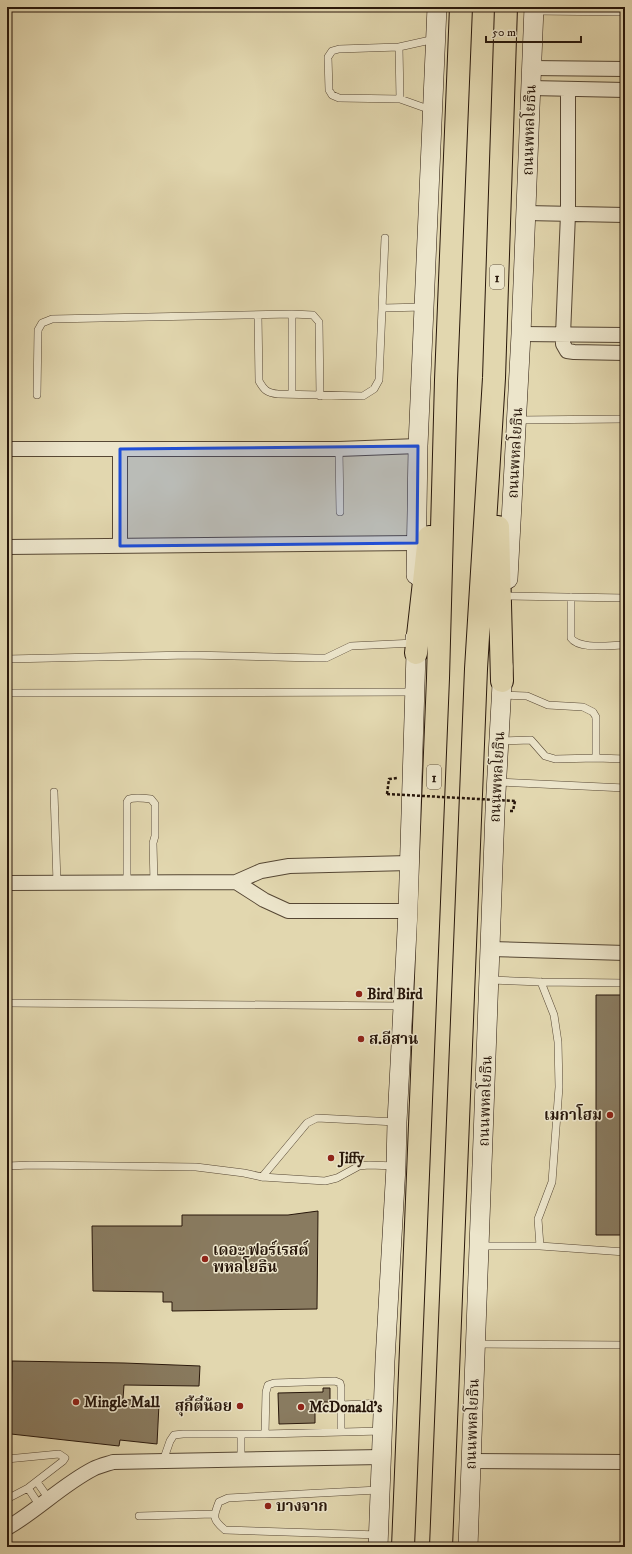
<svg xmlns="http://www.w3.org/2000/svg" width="632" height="1554" viewBox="0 0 632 1554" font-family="'IM FELL DW Pica','Noto Serif Thai',serif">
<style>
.building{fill:#897b60;stroke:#28170b}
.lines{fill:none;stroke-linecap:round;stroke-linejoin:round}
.service-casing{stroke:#564734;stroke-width:8}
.minor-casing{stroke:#564734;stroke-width:16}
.secondary-casing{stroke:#28170b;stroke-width:20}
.trunk-casing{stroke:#28170b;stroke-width:24}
.path{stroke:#28170b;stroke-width:2.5;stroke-dasharray:3 2;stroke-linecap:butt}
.service{stroke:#ece5cb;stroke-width:7}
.minor{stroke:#ece5cb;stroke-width:14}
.secondary{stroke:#ece5cb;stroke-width:19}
.trunk{stroke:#e2d7af;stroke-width:22}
.path-bridge{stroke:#28170b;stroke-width:2.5;stroke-dasharray:3 2;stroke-linecap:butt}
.marked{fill:#1d4ed8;fill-opacity:0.2;stroke:#1d4ed8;stroke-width:3;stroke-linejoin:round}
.poi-dot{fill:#8f2418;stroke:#ece5cb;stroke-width:1.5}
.labels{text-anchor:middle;stroke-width:3;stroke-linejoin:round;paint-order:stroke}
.shield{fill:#ece5cb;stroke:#635545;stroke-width:1}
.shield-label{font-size:14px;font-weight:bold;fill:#28170b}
.street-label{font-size:15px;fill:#28170b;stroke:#ece5cb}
.poi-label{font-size:15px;font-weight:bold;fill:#28170b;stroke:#ece5cb;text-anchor:start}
</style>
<rect width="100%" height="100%" fill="#e2d7af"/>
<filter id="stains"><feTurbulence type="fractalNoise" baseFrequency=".005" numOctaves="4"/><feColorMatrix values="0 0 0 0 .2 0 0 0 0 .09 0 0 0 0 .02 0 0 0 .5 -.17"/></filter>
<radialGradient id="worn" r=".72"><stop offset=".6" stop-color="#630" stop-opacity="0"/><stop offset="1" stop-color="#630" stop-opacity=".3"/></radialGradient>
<path class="building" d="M596 995H625V1235H596Z
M318 1211 317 1309 172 1311V1302H163V1292L93 1291 92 1226H182V1215H288Z
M12 1361 124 1363 200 1366 199 1386 124 1385 123 1399 159 1404 157 1444 120 1440 119 1446 11 1434Z
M323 1388H330V1402H323V1411H315V1423L279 1424 278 1393 323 1392Z"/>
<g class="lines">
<defs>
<path id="service" d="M534 11 625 12
M399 47 339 49 332 51 328 57 329 90 332 95 339 98 400 99
M431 110 400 99 399 47 435 39
M383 308 424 307
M258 315 259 381C264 390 267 393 278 394L363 396 374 389 379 380 385 238
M292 394V314
M37 395 38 330 42 323 52 319 292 314 313 315 319 322 320 396
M517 420 625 419
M339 449 340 512
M507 596 625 598
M571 597V638C579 650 611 645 625 645
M7 659 189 655 315 658H326L351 646 415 643
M7 693 414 692
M499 741 531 740 545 756 555 759 596 758V717L593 712 583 707 548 705 527 696 501 695
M596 758 625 759
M497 782 625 788
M54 792 57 883
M127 882V802L129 799C135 797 144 798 151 799L155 804V836L153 843 154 883
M490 980 541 982 625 983
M7 1003 403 1006
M7 1166 31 1165 196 1167 244 1173 262 1177 325 1181 337 1178 359 1166 369 1165 396 1166
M262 1177 307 1123 317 1118 396 1122
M480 1246H540L625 1252
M540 1246 538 1219 552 1182 559 1087 558 1042 554 1015 541 982
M475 1344 625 1345
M341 1405 383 1403
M341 1432V1387L340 1383 335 1381 274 1383 268 1385 266 1392 265 1434 382 1431
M7 1459 59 1454 65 1458 63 1461 28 1488 7 1499
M241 1460V1434
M163 1461 170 1441 174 1435 183 1434H265
M37 1482 49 1499
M28 1488 40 1506
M378 1490 228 1498 219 1502C213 1517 212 1519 225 1530L379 1535
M139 1516 214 1514"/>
<path id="minor" d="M531 68 625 69
M531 88 625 90
M568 90V214L563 335V344L567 351 574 352 625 353
M526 213 625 215
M521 334 625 335
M7 449H339L418 446
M120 449V546
M7 547 417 543
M236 882 264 900 288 911H408
M7 883 236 882 261 871 289 866 409 863
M490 949 625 953
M471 1461 625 1462
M7 1528C37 1511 62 1485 93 1469 99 1466 107 1464 113 1462L381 1457"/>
<path id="secondary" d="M416 575 418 446 437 7
M508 579 521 334 534 7
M378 1547 385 1361 396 1166 397 1122 408 911 416 653 415 638
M468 1547 495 811 503 666"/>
<path id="trunk" d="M498 527 502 681
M416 653 429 537
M403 1547 438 678 446 380 461 7
M441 1547 476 669 494 378 506 7"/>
</defs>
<use href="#service" class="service-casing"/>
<use href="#minor" class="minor-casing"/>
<use href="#secondary" class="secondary-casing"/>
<use href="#trunk" class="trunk-casing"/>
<path class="path" d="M387 794 389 779 397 778
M510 811H513L515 801"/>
<use href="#service" class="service"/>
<use href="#minor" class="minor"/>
<use href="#secondary" class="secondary"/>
<use href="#trunk" class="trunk"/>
<path class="path-bridge" d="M387 794 515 801"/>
</g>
<path class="marked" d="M418 446 417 543 120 546V449Z"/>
<g class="poi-dot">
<circle cx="359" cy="994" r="4"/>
<circle cx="361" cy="1039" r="4"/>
<circle cx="610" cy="1115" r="4"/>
<circle cx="331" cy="1158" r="4"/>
<circle cx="205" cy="1259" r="4"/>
<circle cx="76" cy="1402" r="4"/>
<circle cx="240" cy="1406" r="4"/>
<circle cx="301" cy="1407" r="4"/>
<circle cx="268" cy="1506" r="4"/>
</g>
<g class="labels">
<g class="shield">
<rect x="490" y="265" width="14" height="24" rx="3"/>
<rect x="427" y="765" width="14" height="24" rx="3"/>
</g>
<g class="shield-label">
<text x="497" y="282">1</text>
<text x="434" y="782">1</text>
</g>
<g class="street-label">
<text transform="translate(529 130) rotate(-88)" y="5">ถนนพหลโยธิน</text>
<text transform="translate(515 453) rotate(-87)" y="5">ถนนพหลโยธิน</text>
<text transform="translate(497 777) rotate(-87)" y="5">ถนนพหลโยธิน</text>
<text transform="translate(485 1101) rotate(-88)" y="5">ถนนพหลโยธิน</text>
<text transform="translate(472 1424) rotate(-88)" y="5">ถนนพหลโยธิน</text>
</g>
<g class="poi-label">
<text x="367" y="999">Bird Bird</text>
<text x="369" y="1044">ส.อีสาน</text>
<text x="602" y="1120" text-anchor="end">เมกาโฮม</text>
<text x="339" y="1163">Jiffy</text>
<text x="213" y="1255">เดอะ ฟอร์เรสต์<tspan x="213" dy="17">พหลโยธิน</tspan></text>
<text x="84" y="1407">Mingle Mall</text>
<text x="232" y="1411" text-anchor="end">สุกี้ตี๋น้อย</text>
<text x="309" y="1412">McDonald's</text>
<text x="276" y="1511">บางจาก</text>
</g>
</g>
<rect width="632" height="1554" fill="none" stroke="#e2d7af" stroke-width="24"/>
<rect x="8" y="8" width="616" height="1538" fill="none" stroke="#28170b" stroke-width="2"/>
<rect x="12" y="12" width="608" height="1530" fill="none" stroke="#28170b"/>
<path d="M486 36v6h95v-6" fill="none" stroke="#28170b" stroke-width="2"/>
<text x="492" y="36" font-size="12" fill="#28170b" stroke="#ece5cb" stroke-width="3" paint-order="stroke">50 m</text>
<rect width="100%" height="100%" filter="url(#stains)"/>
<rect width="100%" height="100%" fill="url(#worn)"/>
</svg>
